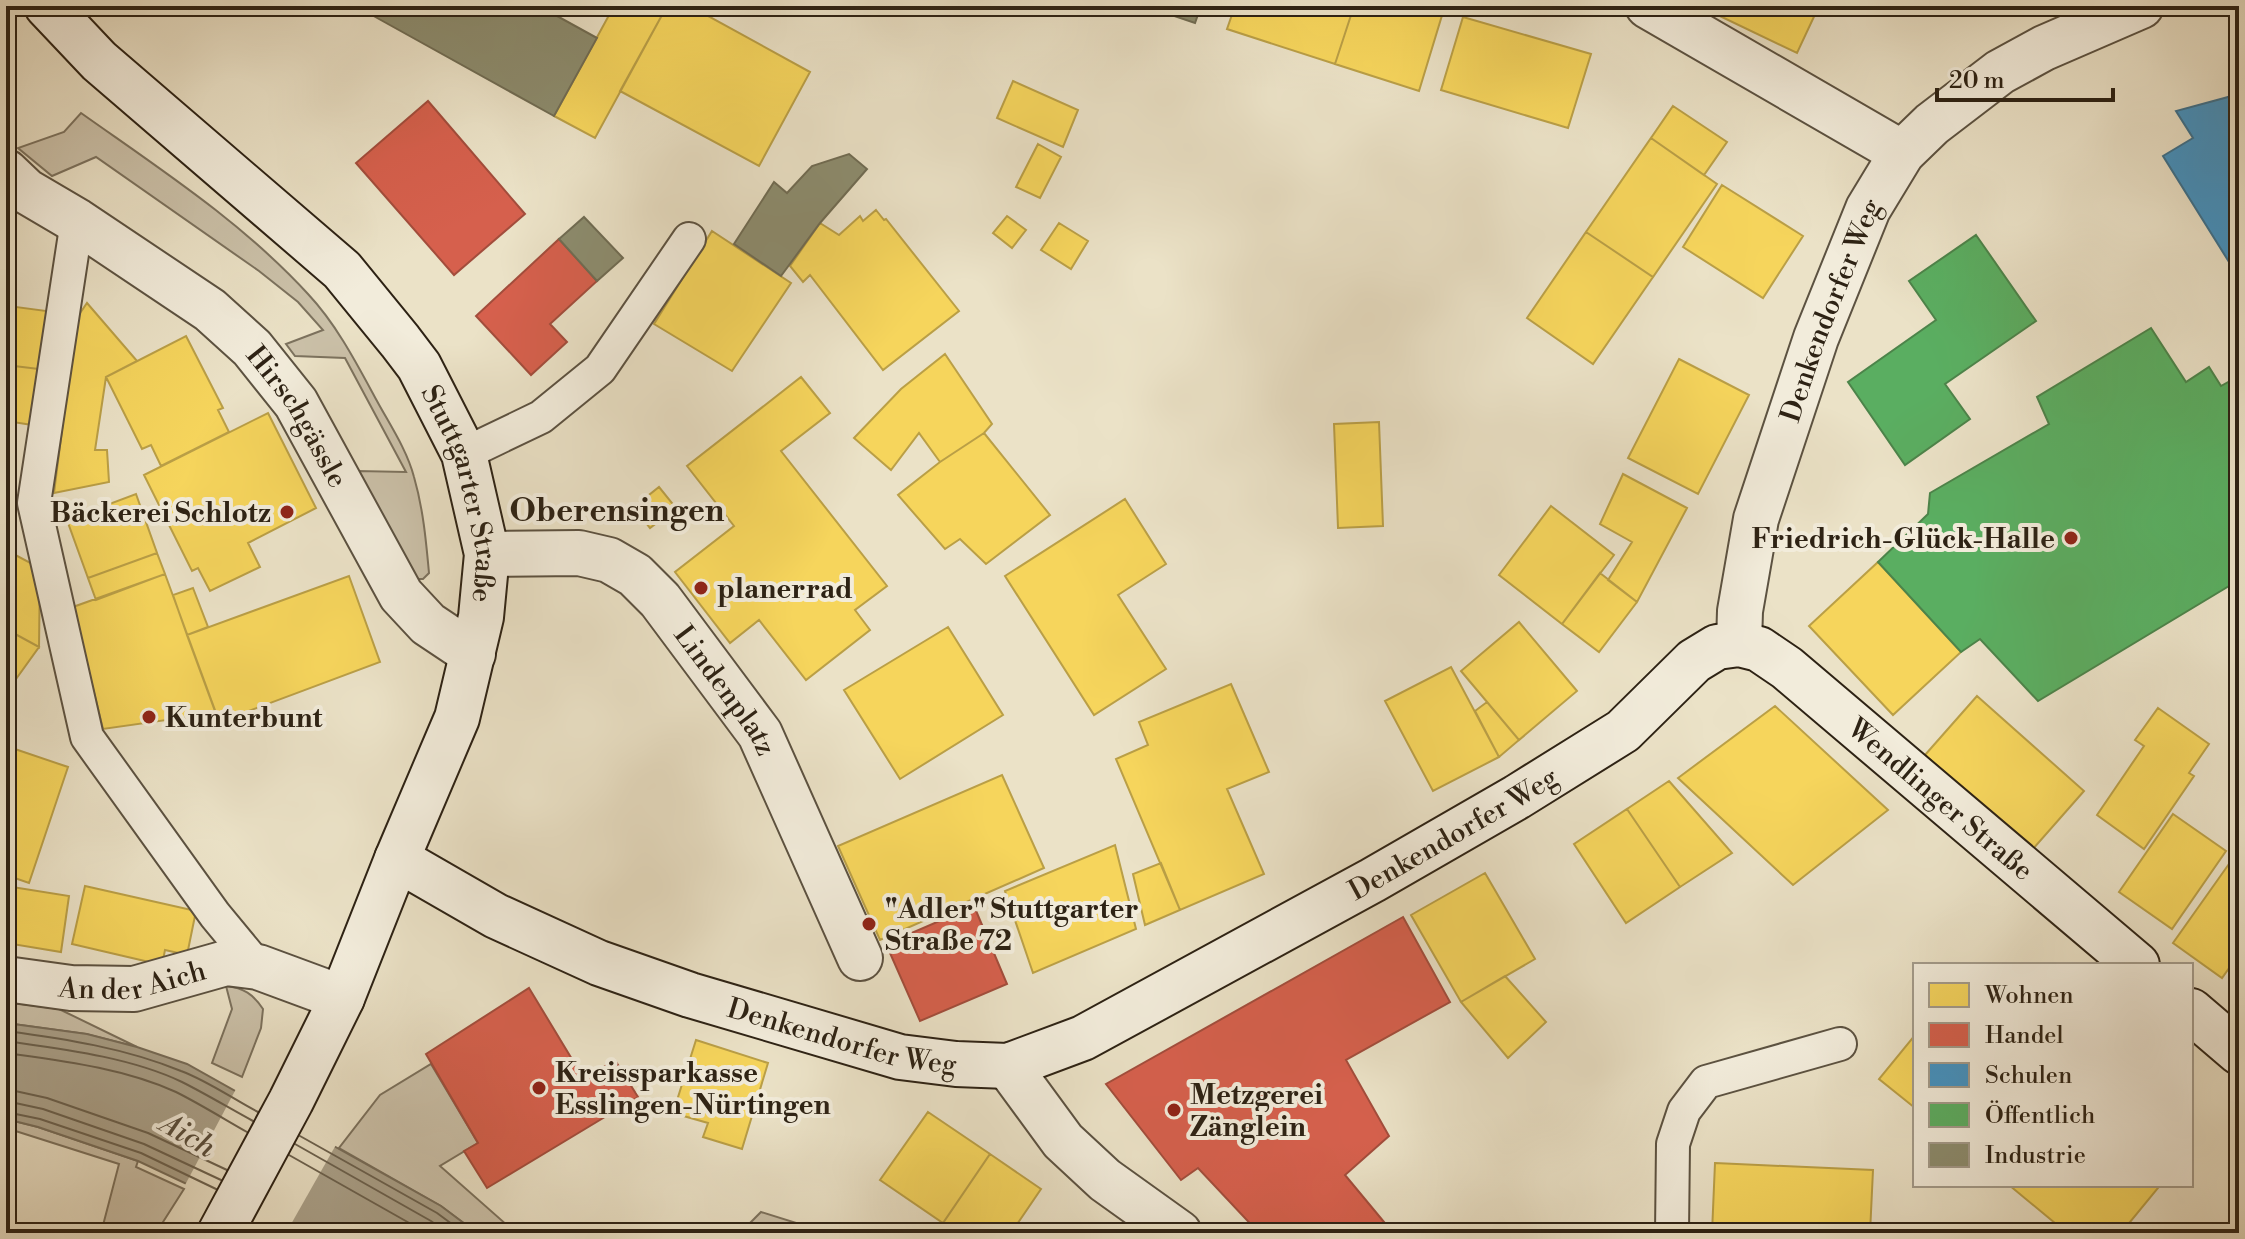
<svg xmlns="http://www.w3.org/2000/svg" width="2245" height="1239" viewBox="0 0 2245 1239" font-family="'Libre Bodoni',serif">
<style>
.green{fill:#cbc1a9;stroke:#7c725e;stroke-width:2}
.water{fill:#aaa18a;stroke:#786e5b;stroke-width:2}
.pier{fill:#ebe2c7}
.homes{fill:#f6d55c;stroke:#ba9f46;stroke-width:2}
.shops{fill:#d6604d;stroke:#a34d3c;stroke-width:2}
.schools{fill:#4393c3;stroke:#3c718e;stroke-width:2}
.public{fill:#5aae61;stroke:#4c844a;stroke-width:2}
.industry{fill:#8c8c6e;stroke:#706c53;stroke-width:2}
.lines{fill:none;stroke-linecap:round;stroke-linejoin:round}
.shore{stroke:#6c624f;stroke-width:2}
.lane-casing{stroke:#5c5241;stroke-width:36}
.street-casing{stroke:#5c5241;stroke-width:48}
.secondary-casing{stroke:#2d2214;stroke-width:48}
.lane{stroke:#f2ecdb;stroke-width:32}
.street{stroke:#f2ecdb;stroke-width:44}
.secondary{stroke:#f2ecdb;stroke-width:44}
.poi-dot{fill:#8f2418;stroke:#f2ecdb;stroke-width:3}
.labels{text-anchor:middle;stroke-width:8;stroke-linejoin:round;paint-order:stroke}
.street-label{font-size:28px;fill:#2d2214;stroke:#f2ecdb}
.poi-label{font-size:28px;font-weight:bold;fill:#2d2214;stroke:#f2ecdb;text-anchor:start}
.water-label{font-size:30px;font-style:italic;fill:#594e3d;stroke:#f2ecdb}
.quarter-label{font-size:32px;font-weight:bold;fill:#2d2214;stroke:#f2ecdb}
</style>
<rect width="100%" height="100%" fill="#ebe2c7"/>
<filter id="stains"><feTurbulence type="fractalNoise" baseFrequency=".0025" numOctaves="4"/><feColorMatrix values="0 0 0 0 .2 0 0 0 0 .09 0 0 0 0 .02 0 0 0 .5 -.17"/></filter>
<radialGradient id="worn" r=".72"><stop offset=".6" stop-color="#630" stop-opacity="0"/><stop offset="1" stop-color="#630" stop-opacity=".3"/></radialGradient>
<path class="green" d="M81 113C160 169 242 222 308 294 337 325 357 364 377 401 390 425 407 450 414 477 423 508 426 540 429 573L423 579H418L409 574 358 471 406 472 345 358 295 356 286 344 323 330 298 302 259 271 96 157 52 176 18 148 64 132Z
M226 986C244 988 253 994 263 1009L261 1028 242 1077 212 1063 232 1009Z
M6 1002 59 1009 137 1047 86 1034 6 1023Z
M431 1064 478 1143 440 1166 516 1233H477L441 1206 339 1148 380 1095Z
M6 1119 38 1127 138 1161 136 1167 184 1189 156 1233H101L119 1164 6 1128Z
M761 1212 825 1232V1233H740Z"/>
<path class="water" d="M6 1023 87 1034 137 1047 187 1064 441 1206 477 1233H291L138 1161 38 1127 6 1119Z"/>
<path class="pier" d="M237 1087 337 1143 286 1233H282L184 1187Z"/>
<path class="homes" d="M614 6H667L595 138 554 116Z
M667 6H690L810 72 759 166 620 91Z
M1235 6H1354L1335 64 1227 29Z
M1354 6H1426L1443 12 1419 91 1335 64Z
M1699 6H1819L1797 53Z
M1463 17 1591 54 1568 128 1441 90Z
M1013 81 1078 110 1063 147 997 118Z
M1673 106 1727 142 1704 175 1651 138Z
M1651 138 1717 184 1653 277 1586 232Z
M1038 144 1061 157 1040 198 1016 187Z
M1722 185 1803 236 1763 298 1683 247Z
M876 210 884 220 886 219 959 311 883 370 810 275 803 282 790 266 820 223 839 235 860 216 863 221Z
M1007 216 1026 230 1012 248 993 233Z
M1059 223 1088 241 1071 269 1041 250Z
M712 231 791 283 732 371 654 324Z
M1586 232 1653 277 1593 364 1527 318Z
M6 289H10L8 306 54 312 47 370 6 365Z
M87 303 137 361 106 377 95 450H107L109 482 54 493 76 319Z
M186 336 223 408 218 410 229 432 161 466 151 445 142 449 106 377Z
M945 354 992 424 984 433 940 462 919 433 891 470 854 438 901 389Z
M1679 359 1749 395 1698 494 1628 458Z
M6 365 47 370 39 426 6 421Z
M801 377 830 413 781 451 887 586 855 610 870 630 806 680 759 620 730 643 675 572 734 526 687 466Z
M268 413 316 508 248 543 260 567 210 591 198 568 192 571 144 475Z
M1379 422 1383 526 1338 528 1334 424Z
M984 433 1050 515 986 564 960 539 945 549 898 495 940 462Z
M1623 474 1687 508 1637 602 1608 580 1632 542 1600 524Z
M659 487 676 508 650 528 634 507Z
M136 494 157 553 88 578 67 520Z
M1125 499 1166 564 1118 595 1166 669 1094 715 1005 576Z
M1551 506 1614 555 1562 624 1499 575Z
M6 550 40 568 39 647 6 629Z
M157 553 165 574 96 600 88 578Z
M1878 562 1961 652 1893 715 1809 626Z
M1600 573 1637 602 1599 652 1562 624Z
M165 574 216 713 103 729 73 607Z
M349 576 380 662 219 722 187 635Z
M193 588 208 627 187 635 173 595Z
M1519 622 1577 691 1519 740 1461 671Z
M948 627 1003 715 900 779 844 690Z
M6 629 39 647 6 693Z
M1451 667 1499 757 1433 791 1385 701Z
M1231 684 1269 772 1227 789 1264 874 1180 910 1116 759 1148 745 1139 722Z
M1977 696 2084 791 2032 850 1925 755Z
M1487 702 1519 740 1499 757 1475 711Z
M1775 706 1888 810 1793 885 1678 778Z
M2158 708 2209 744 2189 773 2194 776 2144 849 2097 815 2144 746 2135 740Z
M6 746 68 767 29 883 6 875Z
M1002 775 1044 868 880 940 838 846Z
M1669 781 1732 853 1680 887 1627 809Z
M1627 809 1680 887 1626 923 1574 844Z
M2173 814 2226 851 2172 929 2119 892Z
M1115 845 1136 929 1033 973 1005 891Z
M2236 854 2239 856V954L2222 978 2173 943Z
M1161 863 1180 910 1145 925 1133 874Z
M1485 873 1535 959 1461 1002 1411 915Z
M6 886 69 896 61 952 6 943Z
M85 886 196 911 187 955 165 950 162 965 72 944Z
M1505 976 1546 1022 1508 1058 1461 1002Z
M1915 1035V1108L1879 1079Z
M696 1040 768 1063 742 1149 703 1137 708 1123 673 1113Z
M928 1112 990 1154 943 1223 880 1180Z
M990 1154 1041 1189 1011 1233H957L943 1223Z
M1715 1163 1873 1170 1870 1233H1712Z
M2009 1185H2154L2158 1188 2121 1233H2067Z"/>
<path class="shops" d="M428 101 525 214 454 275 356 163Z
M559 239 597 281 550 324 567 342 531 375 476 316Z
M974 906 1007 984 920 1021 886 944Z
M1403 917 1450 1002 1346 1060 1389 1136 1345 1175 1389 1228 1384 1233H1259L1198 1168 1181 1180 1106 1084Z
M529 988 584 1079 615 1060 638 1097 487 1188 464 1151 478 1143 426 1054Z"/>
<path class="schools" d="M2239 89V278L2163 156 2193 138 2176 111 2228 97Z"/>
<path class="public" d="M1976 235 2036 321 1945 384 1970 419 1905 465 1848 382 1936 320 1909 281Z
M2151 328 2186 382 2209 367 2221 386 2239 376V580L2038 701 1980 639 1961 652 1878 562 1928 514 1930 493 2049 424 2037 397Z"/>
<path class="industry" d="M375 6H539L597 38 554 116 370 14Z
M1171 6H1201L1195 23 1168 14Z
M849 154 867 169 820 223 781 276 734 244 774 182 787 193 812 166Z
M584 217 623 258 597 281 559 239Z"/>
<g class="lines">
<path class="shore" d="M6 1031C66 1039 125 1048 181 1071 208 1081 233 1099 258 1112
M6 1041C62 1049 130 1057 182 1082 206 1094 229 1108 253 1121
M6 1053C63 1061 123 1068 176 1092 200 1104 224 1119 247 1132
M6 1089 47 1098 148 1133 227 1170
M6 1101 43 1109 144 1144 221 1180
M6 1112 40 1119 141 1153 216 1189
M300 1136 437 1213 464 1233
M295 1144 431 1221 447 1233
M289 1155 427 1233"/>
<defs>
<path id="lane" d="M77 221 34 503 87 737 215 915 258 967
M464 454 541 417 600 369 689 239
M1672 1233 1673 1144 1684 1111 1706 1082 1840 1044"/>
<g id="street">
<path d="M1648 6 1902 153"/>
<path id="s1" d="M6 172 26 191 77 221 210 310 252 348 296 403 401 595 428 624 473 654"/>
<path id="s2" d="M487 554 579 553 609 560 635 575 660 600 760 734 860 958"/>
<path id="s3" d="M1739 644 1740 611 1756 519 1816 338 1868 209 1902 153 1932 124 2000 72 2044 48 2141 6"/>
<path id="s4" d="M6 979 71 988 134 989 226 963 258 967 342 998"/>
<path d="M1008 1066 1063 1141 1105 1180 1179 1233"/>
</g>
<g id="secondary">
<path id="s5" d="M47 6 99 61 342 270 400 341 419 366 464 454 487 554 481 617 457 718 397 859 342 998 291 1101 220 1233"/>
<path id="s6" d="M397 859 496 916 599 963 690 995 900 1057 956 1064 1008 1066 1083 1038 1373 880 1517 797 1623 731 1694 661 1717 647 1739 644 1759 649 1787 668 2137 965"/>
<path d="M2191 1011 2239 1052"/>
</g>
</defs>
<use href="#lane" class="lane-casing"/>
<use href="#street" class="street-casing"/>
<use href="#secondary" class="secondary-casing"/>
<use href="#lane" class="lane"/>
<use href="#street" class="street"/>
<use href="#secondary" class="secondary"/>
</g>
<g class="poi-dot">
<circle cx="287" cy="512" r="8"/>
<circle cx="2071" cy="538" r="8"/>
<circle cx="701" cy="588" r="8"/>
<circle cx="149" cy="717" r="8"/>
<circle cx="869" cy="924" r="8"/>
<circle cx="539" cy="1088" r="8"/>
<circle cx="1174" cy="1110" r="8"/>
</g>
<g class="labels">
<g class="street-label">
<text dy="10" stroke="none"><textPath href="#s3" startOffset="348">Denkendorfer Weg</textPath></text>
<text dy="10" stroke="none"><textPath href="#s1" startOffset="386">Hirschgässle</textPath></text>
<text dy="10" stroke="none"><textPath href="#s5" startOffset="656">Stuttgarter Straße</textPath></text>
<text dy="10" stroke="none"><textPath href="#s2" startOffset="300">Lindenplatz</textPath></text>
<text dy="10" stroke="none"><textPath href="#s6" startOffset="1758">Wendlinger Straße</textPath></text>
<text dy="10" stroke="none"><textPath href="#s6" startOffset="1154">Denkendorfer Weg</textPath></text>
<text dy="10" stroke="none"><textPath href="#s4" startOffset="128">An der Aich</textPath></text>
<text dy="10" stroke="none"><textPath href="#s6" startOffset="482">Denkendorfer Weg</textPath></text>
</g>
<g class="poi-label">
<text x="271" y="522" text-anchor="end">Bäckerei Schlotz</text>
<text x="2055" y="548" text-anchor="end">Friedrich-Glück-Halle</text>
<text x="717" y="598">planerrad</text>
<text x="165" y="727">Kunterbunt</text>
<text x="885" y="918">"Adler" Stuttgarter<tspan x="885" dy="32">Straße 72</tspan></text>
<text x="555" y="1082">Kreissparkasse<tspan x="555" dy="32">Esslingen-Nürtingen</tspan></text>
<text x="1190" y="1104">Metzgerei<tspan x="1190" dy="32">Zänglein</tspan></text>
</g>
<g class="water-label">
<text transform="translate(188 1135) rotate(30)" y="10">Aich</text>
</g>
<g class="quarter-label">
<text x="617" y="521">Oberensingen</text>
</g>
</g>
<rect width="2245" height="1239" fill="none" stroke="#ebe2c7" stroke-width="32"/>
<rect x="8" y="8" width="2229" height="1223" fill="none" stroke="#2d2214" stroke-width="4"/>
<rect x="16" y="16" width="2213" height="1207" fill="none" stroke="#2d2214" stroke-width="2"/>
<rect x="1913" y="963" width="280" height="224" fill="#f2ecdb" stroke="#a39b8b" stroke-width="2"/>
<rect x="1929" y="983" width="40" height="24" fill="#f6d55c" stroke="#a39b8b" stroke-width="2"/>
<text x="1985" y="1003" font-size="24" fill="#2d2214">Wohnen</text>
<rect x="1929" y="1023" width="40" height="24" fill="#d6604d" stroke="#a39b8b" stroke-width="2"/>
<text x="1985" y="1043" font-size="24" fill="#2d2214">Handel</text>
<rect x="1929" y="1063" width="40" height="24" fill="#4393c3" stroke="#a39b8b" stroke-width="2"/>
<text x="1985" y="1083" font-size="24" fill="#2d2214">Schulen</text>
<rect x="1929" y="1103" width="40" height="24" fill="#5aae61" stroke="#a39b8b" stroke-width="2"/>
<text x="1985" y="1123" font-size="24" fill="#2d2214">Öffentlich</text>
<rect x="1929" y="1143" width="40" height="24" fill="#8c8c6e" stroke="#a39b8b" stroke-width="2"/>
<text x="1985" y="1163" font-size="24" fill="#2d2214">Industrie</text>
<path d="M1937 88v12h176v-12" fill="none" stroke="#2d2214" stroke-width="4"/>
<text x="1949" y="88" font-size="24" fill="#2d2214" stroke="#f2ecdb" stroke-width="6" paint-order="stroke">20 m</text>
<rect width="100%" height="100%" filter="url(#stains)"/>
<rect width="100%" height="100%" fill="url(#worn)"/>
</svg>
